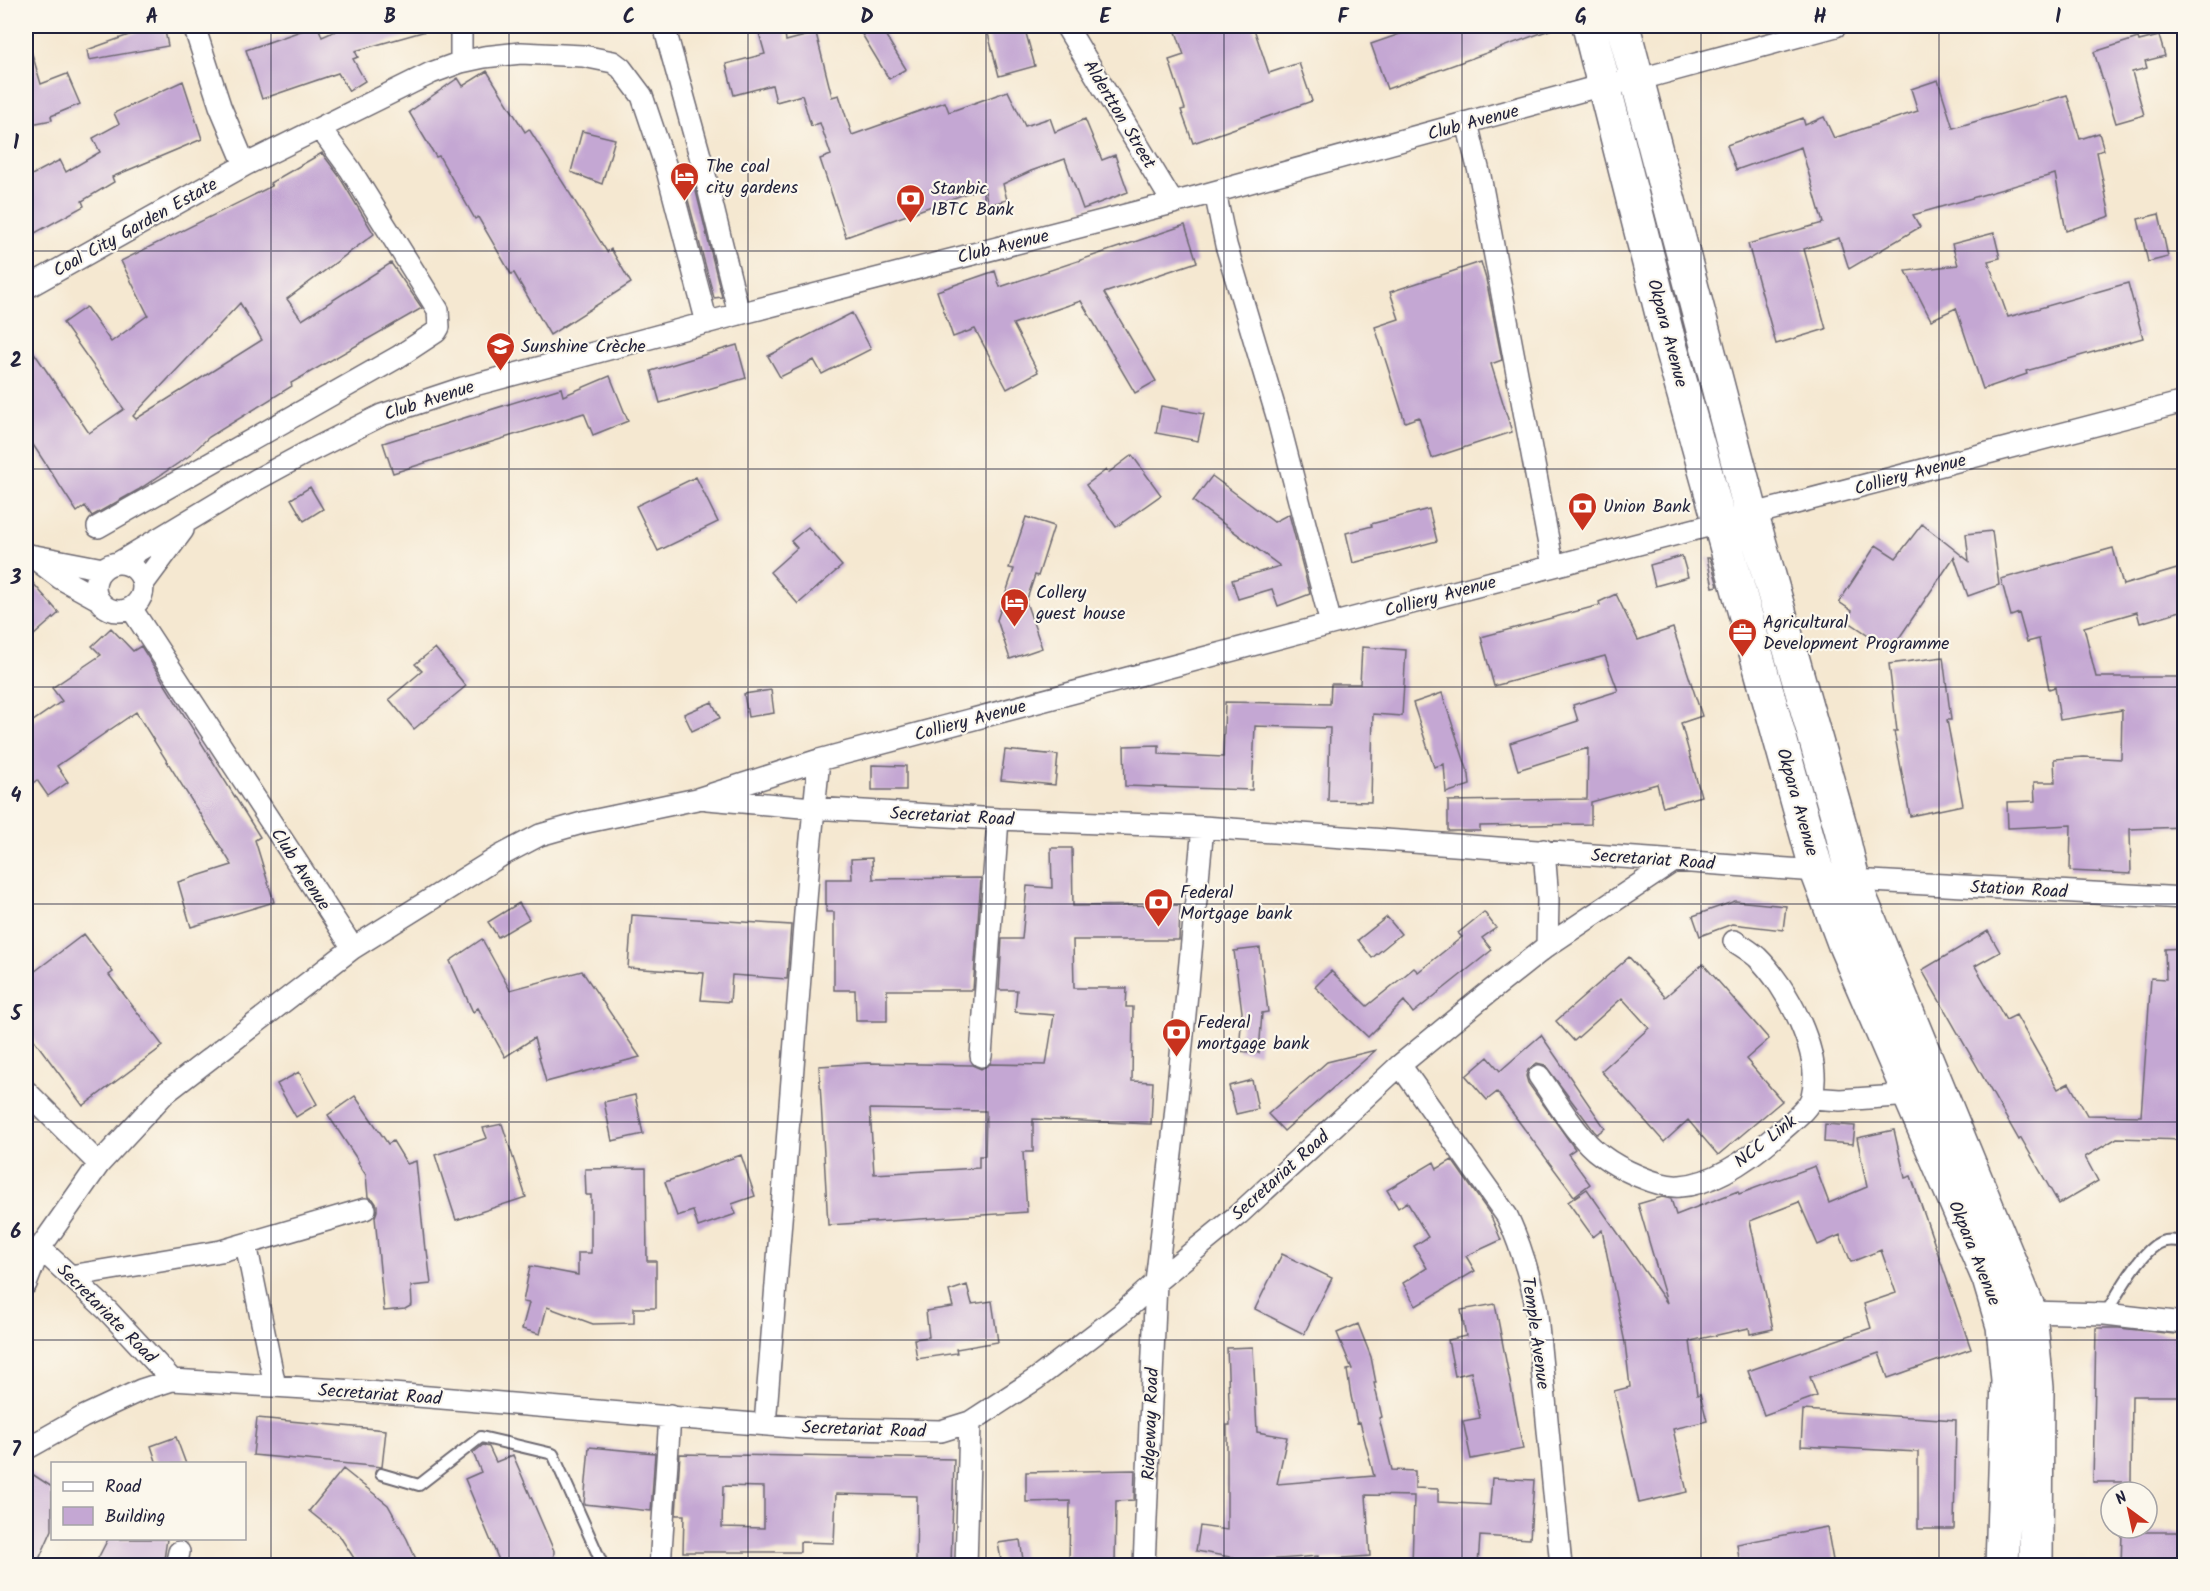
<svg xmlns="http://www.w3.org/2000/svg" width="2210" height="1591" viewBox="0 0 2210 1591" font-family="Kalam,sans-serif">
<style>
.building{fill:#c4a7d3;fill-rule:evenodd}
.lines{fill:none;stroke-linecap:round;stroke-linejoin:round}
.lane-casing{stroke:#6c6770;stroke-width:14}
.street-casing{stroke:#6c6770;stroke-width:24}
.primary-casing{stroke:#6c6770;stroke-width:36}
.lane{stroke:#fff;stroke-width:10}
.street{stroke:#fff;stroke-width:21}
.primary{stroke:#fff;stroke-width:33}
.grid{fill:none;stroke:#22223b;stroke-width:1.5;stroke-opacity:0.55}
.labels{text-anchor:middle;stroke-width:4.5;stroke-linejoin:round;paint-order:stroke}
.street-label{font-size:18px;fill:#22223b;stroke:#fbf7ec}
.poi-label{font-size:18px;fill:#22223b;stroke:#fbf7ec;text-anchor:start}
.neatline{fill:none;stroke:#22223b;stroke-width:2}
.grid-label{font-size:20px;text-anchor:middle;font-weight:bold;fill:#22223b}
</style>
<rect width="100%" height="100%" fill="#fbf7ec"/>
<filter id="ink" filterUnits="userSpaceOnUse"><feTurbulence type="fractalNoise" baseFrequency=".0167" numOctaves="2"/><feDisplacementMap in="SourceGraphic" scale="12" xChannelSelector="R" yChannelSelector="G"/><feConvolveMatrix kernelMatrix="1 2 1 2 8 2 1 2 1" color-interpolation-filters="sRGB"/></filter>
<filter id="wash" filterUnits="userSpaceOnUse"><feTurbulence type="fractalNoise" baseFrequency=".008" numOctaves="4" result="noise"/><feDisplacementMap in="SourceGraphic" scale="24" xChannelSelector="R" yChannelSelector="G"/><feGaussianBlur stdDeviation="1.35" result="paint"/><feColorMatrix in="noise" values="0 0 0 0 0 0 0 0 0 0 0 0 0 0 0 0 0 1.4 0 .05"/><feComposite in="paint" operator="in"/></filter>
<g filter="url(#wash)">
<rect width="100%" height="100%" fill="#f5e8d1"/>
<g id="blocks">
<path class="building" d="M154 26H164L168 46 89 60 87 50Z
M315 26H318L322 37 347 26H425L426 31 355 51 358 57 353 59 365 81 349 91 338 73 262 99 246 50Z
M757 26H784L786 41 816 33 832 97 839 95 852 135 945 102 949 112 1008 91 1025 126 1050 118 1055 132 1085 119 1102 160 1115 155 1128 192 1083 209 1065 159 1031 171 1003 184 1007 200 988 205 984 187 846 237 820 159 831 155 820 123 811 126 802 95 776 102 772 85 734 95 726 64 765 54Z
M857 26H880L906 69 889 79Z
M986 26H1024L1035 66 999 76Z
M1174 26H1253L1269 73 1299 63 1312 101 1193 143 1181 110 1185 109 1169 60 1184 55Z
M1423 26H1554L1555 28 1387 89 1371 44Z
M2159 36 2165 56 2145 61 2147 68 2132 72 2144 115 2116 123 2094 52 2138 38 2139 41Z
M30 47 41 84 67 74 80 104 51 116 52 120 26 125V48Z
M487 71 525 132 529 129 607 252 611 249 631 283 550 335 514 273 511 274 478 217 475 219 439 156 436 157 409 112 458 78 463 86Z
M1938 80 1953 128 2067 95 2080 139 2099 133 2104 150 2097 152 2110 216 2066 231 2055 174 1913 215 1920 227 1849 269 1839 238 1804 249 1826 329 1776 344 1748 244 1823 223 1801 147 1736 170 1727 145 1803 118 1805 125 1824 117 1834 138 1918 111 1911 89Z
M183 81 202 139 112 177 114 182 82 201 84 206 26 238V178L60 160 66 172 100 152 93 138 119 124 114 113Z
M582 131 615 139 602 184 571 172Z
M322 153 339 176 374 234 287 299 302 320 391 263 422 308 291 383 292 386 209 437 189 456 138 490 92 516 85 506 77 512 26 434V341L89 433 124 409 63 323 86 307 111 342 148 315 121 261 272 186 270 183ZM240 303 262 340 136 419 133 416Z
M692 175 722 297 714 298 682 177Z
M2159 214 2168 257 2148 262 2138 219Z
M1185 225 1197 262 1104 293 1156 381 1135 393 1081 301 1013 324 1038 372 1007 389 975 329 953 337 937 291 995 271 1000 287Z
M1994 233 2000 258 1988 261 2008 317 2128 283 2143 338 2026 371 2027 374 1983 389 1956 308 1931 320 1906 271 1958 265 1952 244Z
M1481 262 1486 279 1502 360 1491 364 1512 432 1432 458 1419 417 1405 422 1375 327 1399 319 1390 292Z
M852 313 871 349 822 374 814 360 780 377 768 356Z
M737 345 746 378 660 403 651 371Z
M610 376 628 421 593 435 584 413 393 473 383 443 561 388 563 396Z
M1161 406 1204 414 1198 441 1156 433Z
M1132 455 1161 495 1116 527 1086 485 1106 470 1108 473Z
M1212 476 1274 522 1289 514 1310 594 1278 606 1272 589 1238 599 1232 580 1280 566 1193 501Z
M696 477 718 522 658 551 636 506Z
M310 487 323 509 304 521 291 499Z
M1429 509 1437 541 1353 563 1346 533 1372 526 1371 524Z
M1026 517 1054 526 1038 576 1035 575 1026 602 1042 648 1010 659 997 620 1014 569 1009 568Z
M1922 524 1969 561 1966 534 1992 531 1999 585 1968 596 1954 557 1891 650 1846 620 1852 611 1839 602 1876 545 1896 558Z
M808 527 842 566 798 604 770 572 797 548 791 541Z
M2113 548 2123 585 2177 569 2184 595V610L2140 623 2137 612 2084 627 2096 677H2184V827L2130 829 2131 874 2070 871 2071 825 2008 828 2007 802 2035 801 2034 782H2055L2054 759 2084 757 2121 759 2122 710 2060 720 2055 687 2049 689 2039 639 2027 642 2019 613 2011 616 2001 579Z
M1682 556 1688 577 1655 586 1650 565Z
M1707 558H1710L1718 586 1713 587Z
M26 575 59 613 26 642Z
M1616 594 1638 640 1673 628 1702 716 1681 723 1701 796 1663 807 1657 784 1591 802V824L1480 826V831H1448V801L1587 799 1588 748 1518 770 1510 743 1578 721 1573 705 1618 691 1605 656 1494 686 1481 637 1600 605 1599 602Z
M111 628 133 651 141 646 260 837 255 840 274 902 191 927 178 882 232 865 136 712 57 766 68 782 48 796 37 780 26 788V726L62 701 52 688 101 655 92 646Z
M1362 647 1406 650 1402 716 1373 714 1371 802 1328 801 1330 728 1255 726 1252 790 1125 786 1124 746 1159 745V754L1223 757 1225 702 1330 704 1331 684H1360Z
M435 648 466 686 414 729 389 699 422 671 415 664Z
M1943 657 1951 720H1947L1963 805 1910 816 1894 731H1897L1889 664Z
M771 690 774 713 748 717 744 694Z
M1442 693 1469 775 1470 785 1446 793 1444 764 1434 767 1413 703Z
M712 702 720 718 692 731 684 714Z
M1005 750 1058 755 1055 785 1001 780Z
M872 765 906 766V790H872Z
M1051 848H1072L1073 906 1180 905 1179 940H1073L1074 988H1127L1126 1007H1133L1132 1081 1153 1082 1151 1124 1033 1119V1152H1023L1027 1212 828 1225 819 1066 868 1063 972 1065 981 1069 990 1064 1046 1065 1054 1015 1015 1012 1017 990H999L1002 939H1022L1027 886 1052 888ZM870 1109 986 1111 985 1156H979V1168L874 1174Z
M872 858 873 879 981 878 973 990H887V1021H856L855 990H834V912H826V879H852L851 859Z
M1735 901 1786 906 1783 930 1732 924 1700 936 1693 916Z
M519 903 529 919 498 937 488 922Z
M1484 912 1496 928 1482 938 1492 950 1413 1013 1404 1001 1368 1037 1315 987 1331 971 1367 1006 1414 968 1418 972 1462 937 1458 933Z
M632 915 791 925 787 979 732 975 730 1002 701 1000 704 973 628 968Z
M1387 917 1401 934 1372 958 1358 940Z
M1988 931 2000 952 1975 966 2006 1020 2016 1015 2058 1089 2069 1083 2087 1115 2141 1116 2151 978 2166 979 2165 949 2184 948V1071L2181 1117H2184V1140L2117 1138 2085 1157 2098 1181 2059 1204 2021 1138 2019 1140 1922 970Z
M84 934 113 972 109 975 163 1046 83 1106 26 1029V978Z
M482 939 510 990 582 971 640 1057 546 1082 534 1038 505 1057 478 1008 473 1012 450 961Z
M1260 948 1268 1012 1262 1013 1259 1053 1239 1051 1242 1012 1234 951Z
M1629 957 1665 997 1703 964 1769 1039 1746 1059 1782 1101 1718 1155 1688 1120 1664 1142 1601 1071 1649 1028 1622 998 1574 1041 1556 1021Z
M1541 1035 1605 1128 1597 1134 1594 1131 1545 1065 1537 1063 1528 1070 1526 1076 1528 1083 1575 1149 1568 1154 1590 1184 1574 1196 1497 1092 1487 1100 1466 1076 1488 1057 1500 1071Z
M1376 1050 1284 1131 1268 1114 1327 1062Z
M299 1072 317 1104 296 1117 277 1084Z
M1252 1080 1258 1109 1236 1114 1229 1086Z
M635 1095 643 1134 612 1141 604 1102Z
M355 1096 388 1144 393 1141 407 1164 416 1161 425 1250H427L431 1284 411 1286 412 1305 405 1309 384 1311 375 1217 377 1211V1205L373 1199 368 1197 366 1175 358 1163 359 1162 328 1115Z
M502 1124 526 1197 456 1220 435 1155 487 1138 483 1128Z
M1825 1124 1855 1126 1853 1144 1824 1142Z
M1894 1130 1905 1178 1911 1176 1971 1349 1888 1378 1879 1353 1810 1377 1817 1396 1764 1415 1748 1371 1871 1328 1864 1304 1896 1293 1881 1250 1851 1262 1840 1235 1818 1245 1799 1202 1750 1221 1773 1329 1750 1334 1749 1328 1690 1341 1697 1395 1700 1394 1707 1421 1673 1429 1687 1492 1639 1503 1614 1391 1630 1387 1625 1343 1602 1230 1593 1237 1568 1202 1587 1189 1667 1303 1638 1204 1662 1197 1671 1199 1676 1215 1738 1191 1739 1194 1815 1166 1829 1203 1867 1187 1857 1138Z
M741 1155 755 1196 732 1204 736 1214 698 1227 693 1211 677 1216 665 1182Z
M1452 1160 1490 1214 1501 1240 1466 1256 1475 1271 1416 1306 1403 1283 1427 1268 1414 1246 1428 1237 1407 1202 1398 1208 1387 1190 1434 1162 1437 1169Z
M646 1168 647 1261H656V1308H634V1323L593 1324 547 1307 540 1334 522 1329 529 1303 523 1302 530 1266 578 1275V1253H591V1195H586L585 1169Z
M1282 1254 1332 1278 1304 1334 1255 1309Z
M967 1285 972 1304 992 1301 998 1342 956 1349 957 1353 917 1359 914 1339 929 1337 926 1311 953 1307 949 1291Z
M1495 1304 1523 1449 1471 1459 1463 1421 1480 1418 1471 1372 1455 1376 1448 1340 1466 1336 1461 1310Z
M1358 1324 1371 1357 1376 1383H1374L1382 1417 1379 1418 1392 1470 1415 1471V1488L1438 1489V1502L1490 1505 1492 1478 1534 1480 1530 1539 1480 1536 1478 1566H1412L1414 1496 1366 1495 1370 1556 1318 1560V1556L1252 1561 1196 1551 1200 1526 1227 1530V1425H1230L1227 1348 1253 1347 1257 1432 1287 1437 1277 1484 1374 1476 1360 1422 1357 1423 1351 1396 1347 1370 1352 1369 1337 1333Z
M2096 1328H2119L2184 1335V1396H2132L2131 1482H2093Z
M1803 1410 1956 1420 1954 1529H1918V1452L1801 1446Z
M257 1418 386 1430 382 1467 253 1455Z
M176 1437 186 1464H157L151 1446Z
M483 1445 489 1447 496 1462 513 1455 554 1551 553 1566H498V1558L465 1479 481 1472 473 1453Z
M589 1447 655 1453 651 1511 584 1504Z
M680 1454 954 1459 951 1566H916L917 1496 836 1494 834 1543 800 1542V1552H683L684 1515H676ZM723 1486 764 1487V1528L722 1527Z
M343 1469 388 1505 407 1539 419 1566H359L339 1535 309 1511Z
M26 1470 52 1487V1530L36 1566H26Z
M1135 1470 1134 1500 1116 1501 1115 1565H1069L1070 1501 1026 1502V1472Z
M1827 1527 1834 1566H1740L1737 1544Z
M2122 1532H2184V1566H2121Z
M108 1539H167L163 1566H94Z
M1020 1540 1024 1566H1002L998 1543Z"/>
</g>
</g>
<g filter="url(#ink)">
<use href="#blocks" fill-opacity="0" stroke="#6c6770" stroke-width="1.5"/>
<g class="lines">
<defs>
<path id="lane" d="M2105 1314C2117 1296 2143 1245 2165 1241 2171 1240 2179 1241 2184 1242
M381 1474 419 1485 481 1437 553 1454 603 1566
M660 1563 699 1566"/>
<path id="street" d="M194 26 220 106 245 165
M461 26V62
M664 26 702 163 739 314
M1066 26 1173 203
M1467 123 1480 176 1553 566
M1215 192 1226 245 1277 416 1331 624
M26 288 245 165 431 73 461 62 484 57 521 53 583 56 613 62 621 68 642 96 667 170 707 323
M98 527 398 357 436 332 439 327 438 310 350 169 320 128
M30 555 60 578 98 599
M35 556 103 569
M118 563 256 480 304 454 382 415 463 388 739 314 1196 197 1603 85 1637 80 1836 26
M95 587a24 24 0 1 1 48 0a24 24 0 1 1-48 0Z
M143 584 183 530
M131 608 353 948
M707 799 813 808 998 819 1203 827 1817 871 1853 880 2184 898
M1544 850 1548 900 1547 946
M981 1056 998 819
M1400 1065 1507 1216C1521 1245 1529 1274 1536 1305L1561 1566
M1539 1076C1556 1100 1578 1139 1601 1155 1618 1168 1658 1188 1680 1186 1715 1184 1754 1155 1779 1133 1789 1123 1809 1110 1812 1096 1823 1054 1787 986 1757 957 1750 951 1742 946 1734 941
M26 1091 99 1164
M1812 1098 1840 1100 1911 1095
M246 1244 275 1386
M40 1248 107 1310 172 1380
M70 1276 221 1251 365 1209
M26 1284 40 1248 99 1164 164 1094 353 948 502 855 540 835 582 823 697 799 819 760 1331 624 2184 402
M2018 1309 2030 1312 2105 1314 2184 1323
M765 1425 810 849 819 760
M26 1449 83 1417 141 1390 172 1380 356 1391 805 1428 941 1431 970 1422 1036 1379 1121 1314 1156 1282 1239 1214 1400 1065 1484 996 1547 946 1674 861
M176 1566 179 1552
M660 1566 670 1416
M966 1566 970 1422
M1144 1566 1156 1282 1174 1128 1203 827"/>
<path id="primary" d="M1589 26 1667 334 1817 871 1844 943 1989 1279 2003 1326 2008 1380 2002 1566
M1623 26 1752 516 1841 829 1853 880 2030 1312 2037 1388 2036 1566"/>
</defs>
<use href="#lane" class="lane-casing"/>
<use href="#street" class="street-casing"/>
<use href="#primary" class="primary-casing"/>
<use href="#lane" class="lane"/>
<use href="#street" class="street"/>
<use href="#primary" class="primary"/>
</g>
</g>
<path class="grid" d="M271 26V1566M509 26V1566M748 26V1566M986 26V1566M1224 26V1566M1462 26V1566M1701 26V1566M1939 26V1566M26 251H2184M26 469H2184M26 687H2184M26 904H2184M26 1122H2184M26 1340H2184"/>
<defs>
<symbol id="hotel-pin" viewBox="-11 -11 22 30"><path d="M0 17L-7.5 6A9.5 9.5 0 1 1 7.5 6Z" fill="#c8321e" stroke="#fbf7ec"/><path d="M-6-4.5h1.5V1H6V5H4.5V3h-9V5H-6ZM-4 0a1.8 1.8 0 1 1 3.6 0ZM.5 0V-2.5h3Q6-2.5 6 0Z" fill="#fff"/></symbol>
<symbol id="bank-pin" viewBox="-11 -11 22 30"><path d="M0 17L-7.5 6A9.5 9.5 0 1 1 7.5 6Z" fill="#c8321e" stroke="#fbf7ec"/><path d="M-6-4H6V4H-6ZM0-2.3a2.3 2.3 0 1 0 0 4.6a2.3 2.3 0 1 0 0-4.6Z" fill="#fff"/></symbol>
<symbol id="school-pin" viewBox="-11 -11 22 30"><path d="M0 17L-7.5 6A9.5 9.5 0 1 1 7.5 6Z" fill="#c8321e" stroke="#fbf7ec"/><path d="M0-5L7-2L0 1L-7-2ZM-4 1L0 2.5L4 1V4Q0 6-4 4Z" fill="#fff"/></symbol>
<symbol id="office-pin" viewBox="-11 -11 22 30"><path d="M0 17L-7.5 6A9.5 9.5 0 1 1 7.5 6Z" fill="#c8321e" stroke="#fbf7ec"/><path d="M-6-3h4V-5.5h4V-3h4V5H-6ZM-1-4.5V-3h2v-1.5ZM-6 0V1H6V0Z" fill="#fff"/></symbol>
</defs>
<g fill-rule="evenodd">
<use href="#hotel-pin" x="668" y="160" width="33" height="45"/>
<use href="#bank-pin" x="894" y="182" width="33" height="45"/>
<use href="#school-pin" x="484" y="330" width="33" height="45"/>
<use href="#bank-pin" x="1566" y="490" width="33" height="45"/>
<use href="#hotel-pin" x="998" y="586" width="33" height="45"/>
<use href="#office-pin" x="1726" y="616" width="33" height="45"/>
<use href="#bank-pin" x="1142" y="886" width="33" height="45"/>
<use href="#bank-pin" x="1160" y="1016" width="33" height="45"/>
</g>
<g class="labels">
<g class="street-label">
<text transform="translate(1120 114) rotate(59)" y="6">Aldertton Street</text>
<text transform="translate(1473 122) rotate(-15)" y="6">Club Avenue</text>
<text transform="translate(135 227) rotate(-29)" y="6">Coal City Garden Estate</text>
<text transform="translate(1003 246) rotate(-14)" y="6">Club Avenue</text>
<text transform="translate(1668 333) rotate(75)" y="6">Okpara Avenue</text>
<text transform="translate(429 400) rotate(-18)" y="6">Club Avenue</text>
<text transform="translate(1910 474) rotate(-15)" y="6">Colliery Avenue</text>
<text transform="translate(1440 596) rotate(-15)" y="6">Colliery Avenue</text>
<text transform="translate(970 720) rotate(-15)" y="6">Colliery Avenue</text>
<text transform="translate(1798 802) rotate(74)" y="6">Okpara Avenue</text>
<text transform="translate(952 816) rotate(3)" y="6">Secretariat Road</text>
<text transform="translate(1653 859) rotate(4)" y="6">Secretariat Road</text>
<text transform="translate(301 869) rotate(57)" y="6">Club Avenue</text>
<text transform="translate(2019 889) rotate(3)" y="6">Station Road</text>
<text transform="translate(1765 1141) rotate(-38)" y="6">NCC Link</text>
<text transform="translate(1280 1175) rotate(-42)" y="6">Secretariat Road</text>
<text transform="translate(1975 1253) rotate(68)" y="6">Okpara Avenue</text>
<text transform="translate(107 1313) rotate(45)" y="6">Secretariate Road</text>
<text transform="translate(1536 1333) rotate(82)" y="6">Temple Avenue</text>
<text transform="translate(380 1394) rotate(4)" y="6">Secretariat Road</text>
<text transform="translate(1150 1424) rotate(-88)" y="6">Ridgeway Road</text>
<text transform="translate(864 1429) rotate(2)" y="6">Secretariat Road</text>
</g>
<g class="poi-label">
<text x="706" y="172">The coal<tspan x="706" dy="21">city gardens</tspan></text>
<text x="931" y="194">Stanbic<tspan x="931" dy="21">IBTC Bank</tspan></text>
<text x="521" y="352">Sunshine Crèche</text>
<text x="1603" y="512">Union Bank</text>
<text x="1036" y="598">Collery<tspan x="1036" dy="21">guest house</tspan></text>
<text x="1763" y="628">Agricultural<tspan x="1763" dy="21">Development Programme</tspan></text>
<text x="1180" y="898">Federal<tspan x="1180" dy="21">Mortgage bank</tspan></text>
<text x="1197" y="1028">Federal<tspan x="1197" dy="21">mortgage bank</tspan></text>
</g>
</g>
<rect width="2210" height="1591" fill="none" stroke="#fbf7ec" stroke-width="66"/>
<rect x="51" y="1462" width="195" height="78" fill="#fbf7ec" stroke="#a4a2a5" stroke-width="1.5"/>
<rect x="63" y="1482" width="30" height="9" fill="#ffffff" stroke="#a4a2a5" stroke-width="1.5"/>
<text x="105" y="1492" font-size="18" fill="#22223b">Road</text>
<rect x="63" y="1507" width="30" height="18" fill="#c4a7d3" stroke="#a4a2a5" stroke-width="1.5"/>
<text x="105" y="1522" font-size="18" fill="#22223b">Building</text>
<g transform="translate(2129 1510) rotate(327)"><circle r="28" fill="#fbf7ec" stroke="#a4a2a5" stroke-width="1.5"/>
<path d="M0-4.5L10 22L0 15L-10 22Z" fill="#c8321e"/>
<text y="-9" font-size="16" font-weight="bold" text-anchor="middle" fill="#22223b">N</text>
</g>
<rect x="33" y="33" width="2144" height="1525" class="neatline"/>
<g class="grid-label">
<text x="152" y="23">A</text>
<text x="390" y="23">B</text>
<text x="629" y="23">C</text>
<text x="867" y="23">D</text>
<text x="1105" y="23">E</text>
<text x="1343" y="23">F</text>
<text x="1581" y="23">G</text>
<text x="1820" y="23">H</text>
<text x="2058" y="23">I</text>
<text x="16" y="149">1</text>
<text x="16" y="367">2</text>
<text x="16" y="584">3</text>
<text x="16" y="802">4</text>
<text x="16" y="1020">5</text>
<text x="16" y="1238">6</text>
<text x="16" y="1456">7</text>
</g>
</svg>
